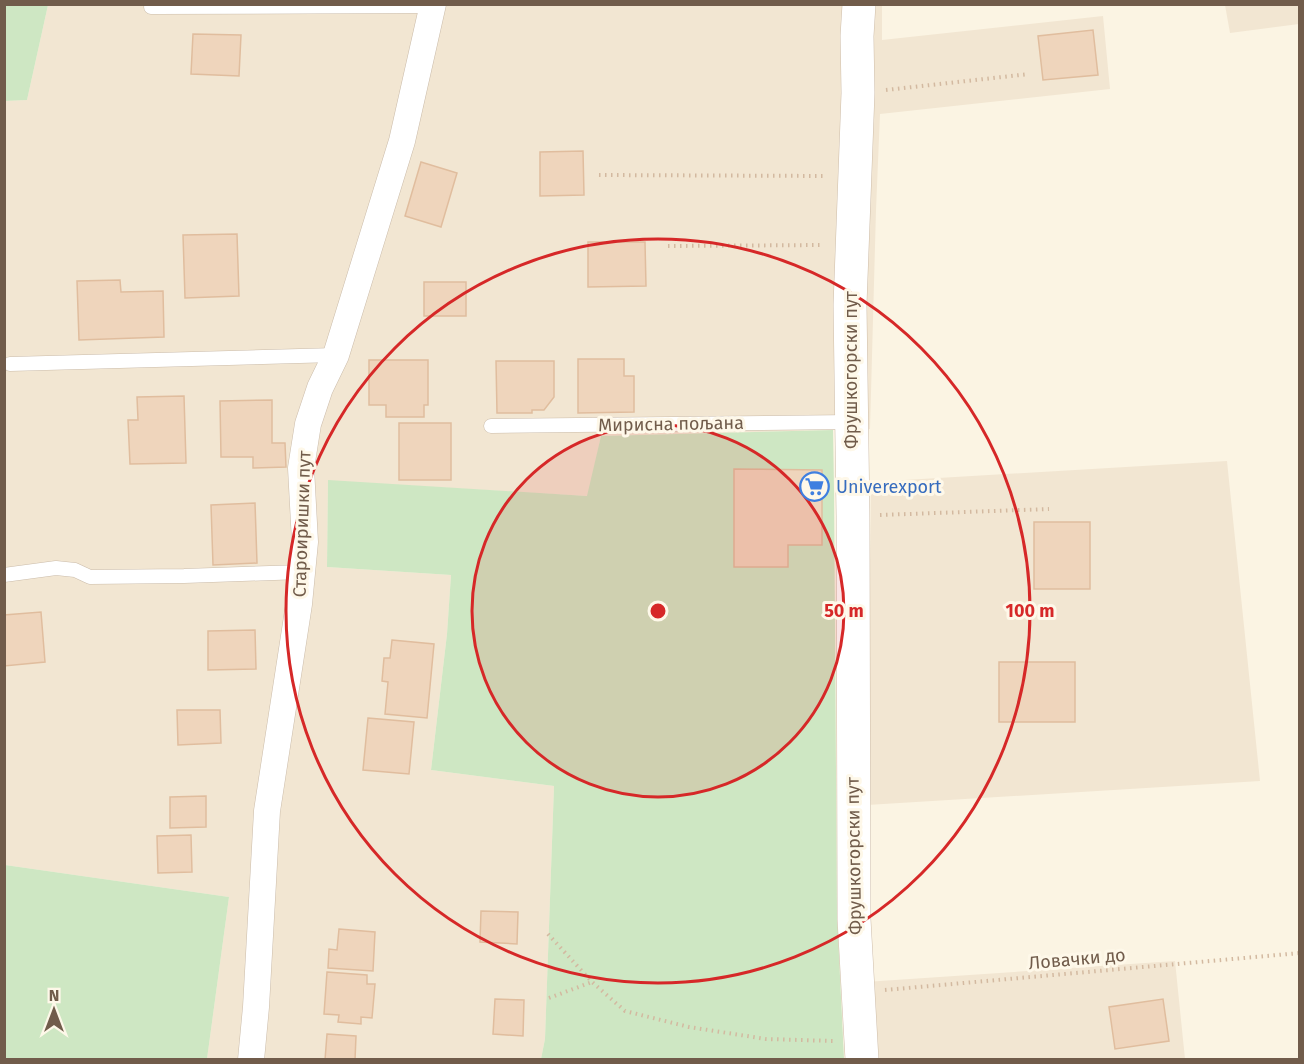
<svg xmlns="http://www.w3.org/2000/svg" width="1304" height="1064" viewBox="0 0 1304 1064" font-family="'Fira Sans',sans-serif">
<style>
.residential{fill:#f2e6d2}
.green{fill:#cee7c3}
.building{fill:#efd5bc;stroke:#e0bd9e;stroke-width:1.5}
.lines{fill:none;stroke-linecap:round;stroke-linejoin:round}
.lane-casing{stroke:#cbbcaa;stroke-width:15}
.street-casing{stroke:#cbbcaa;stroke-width:27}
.secondary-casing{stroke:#cebda9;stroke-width:34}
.path{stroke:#d3b9a0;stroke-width:4;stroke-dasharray:1.5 4.5;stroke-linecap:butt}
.lane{stroke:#fff;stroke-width:14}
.street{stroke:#fff;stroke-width:26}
.secondary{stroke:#fff;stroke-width:33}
.ring{fill:none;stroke:#d62828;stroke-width:3}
.labels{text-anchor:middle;stroke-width:6;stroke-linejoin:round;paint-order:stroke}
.street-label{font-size:18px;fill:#715c4b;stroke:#fef8e9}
.shop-label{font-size:18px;fill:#366cbe;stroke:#fef8e9;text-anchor:start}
.centre{fill:#d62828;stroke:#fef8e9;stroke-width:3}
.ring-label{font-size:18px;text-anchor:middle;font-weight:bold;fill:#d62828;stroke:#fef8e9;stroke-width:6;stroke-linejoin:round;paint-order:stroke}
</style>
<rect width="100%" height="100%" fill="#fbf4e3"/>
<path class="residential" d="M882 4V40L1103 16 1110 89 880 114 876 210 870 429 601 436 588 496 328 481 327 567 451 575 447 634 431 770 554 786 545 1039 541 1059H207L229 897 5 865V101L27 100 48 5Z
M1225 5H1299V24L1230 33Z
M1227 461 1260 781 867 805 871 482Z
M1175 961 1185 1059H870L865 982Z"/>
<path class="green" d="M4 5H48L27 100 5 101Z
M833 430 834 489 837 914 844 1059H541L545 1039 554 786 431 770 447 634 451 575 327 567 328 480 587 496 601 436Z
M5 865 229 897 207 1059H5Z"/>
<path class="building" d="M1093 30 1098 75 1043 80 1038 36Z
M193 34 241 35 239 76 191 74Z
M583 151 584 195 540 196V152Z
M421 162 457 173 441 227 405 216Z
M237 234 239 296 185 298 183 235Z
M588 242H645L646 286 588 287Z
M120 280 121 292 163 291 164 337 79 340 77 281Z
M424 282H466V316H424Z
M578 359H624V376H634V412L578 413Z
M369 360H428V405H424V417H386V405H369Z
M496 361H554V397L544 410H532V413H497Z
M184 396 186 463 130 464 128 420H138L137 397Z
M272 400V443H285L286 467 253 468V457H221L220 401Z
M399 423H451V480H399Z
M734 469 822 470V545H788V567H734Z
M255 503 257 563 213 565 211 505Z
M1034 522H1090V589H1034Z
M41 612 45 662 4 666V615Z
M255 630 256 669 208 670V631Z
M392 640 434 644 427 718 385 714 388 682 382 681 384 658H390Z
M999 662H1075V722H999Z
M177 710H220L221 743 178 745Z
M368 718 414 722 409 774 363 770Z
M206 796V827L170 828V797Z
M191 835 192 872 158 873 157 836Z
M481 911 518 912 517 944 480 942Z
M339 929 375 932 373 971 328 968 329 949 337 950Z
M327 972 367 975V984H375L372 1018 361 1017V1024L338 1022 339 1015 324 1014Z
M495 999 524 1000 523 1036 493 1034Z
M1163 999 1169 1041 1115 1049 1109 1007Z
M327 1034 356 1036 355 1060H325Z"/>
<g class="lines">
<defs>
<path id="lane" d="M151 7 433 6
M10 364 336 355
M491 426 851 422
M4 575 56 568 75 570 90 577 184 576 302 572"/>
<path id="street" d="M251 1060 256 1007 267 811 299 604 305 542 301 468 308 424 320 388 336 355 402 141 433 4"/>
<path id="secondary" d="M859 4 857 36 858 93 850 305 853 516 854 919 862 1060"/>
</defs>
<use href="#lane" class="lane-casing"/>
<use href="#street" class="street-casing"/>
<use href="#secondary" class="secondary-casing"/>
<path class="path" d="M886 90 1029 74
M599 175 827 176
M668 246 824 245
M880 515 1049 509
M548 934 592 982 625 1011 689 1027 766 1039 834 1041
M885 990 1300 953
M549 998 592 982"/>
<use href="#lane" class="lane"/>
<use href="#street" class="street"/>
<use href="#secondary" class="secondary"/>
</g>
<circle cx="658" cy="611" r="186" fill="#d62828" fill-opacity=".12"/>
<g class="ring">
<circle cx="658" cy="611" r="186"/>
<circle cx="658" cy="611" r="372"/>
</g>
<defs>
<symbol id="supermarket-ring" viewBox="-11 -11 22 22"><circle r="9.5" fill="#fef8e9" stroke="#3f7fe0" stroke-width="1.5"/><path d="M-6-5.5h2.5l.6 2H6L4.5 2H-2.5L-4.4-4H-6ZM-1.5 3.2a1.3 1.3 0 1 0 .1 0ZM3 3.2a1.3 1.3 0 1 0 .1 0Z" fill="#3f7fe0"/></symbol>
</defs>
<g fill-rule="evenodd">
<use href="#supermarket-ring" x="798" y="470" width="33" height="33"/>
</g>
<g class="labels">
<g class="street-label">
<text transform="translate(851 370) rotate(-90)" y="6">Фрушкогорски пут</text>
<text transform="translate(671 424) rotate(-1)" y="6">Мирисна пољана</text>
<text transform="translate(302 524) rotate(-88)" y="6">Староиришки пут</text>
<text transform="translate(854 856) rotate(-91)" y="6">Фрушкогорски пут</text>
<text transform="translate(1077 959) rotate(-5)" y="6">Ловачки до</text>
</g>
<g class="shop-label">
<text x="836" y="493">Univerexport</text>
</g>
</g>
<circle cx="658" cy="611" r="9" class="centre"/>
<g class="ring-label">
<text x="844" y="617">50 m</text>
<text x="1030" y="617">100 m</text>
</g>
<rect width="1304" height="1064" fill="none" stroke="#715c4b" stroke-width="12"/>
<g transform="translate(54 1010)" stroke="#fef8e9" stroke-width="4.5" paint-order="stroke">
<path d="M0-4.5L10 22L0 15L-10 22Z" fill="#715c4b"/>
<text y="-9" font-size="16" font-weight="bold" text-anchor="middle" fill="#715c4b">N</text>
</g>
</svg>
